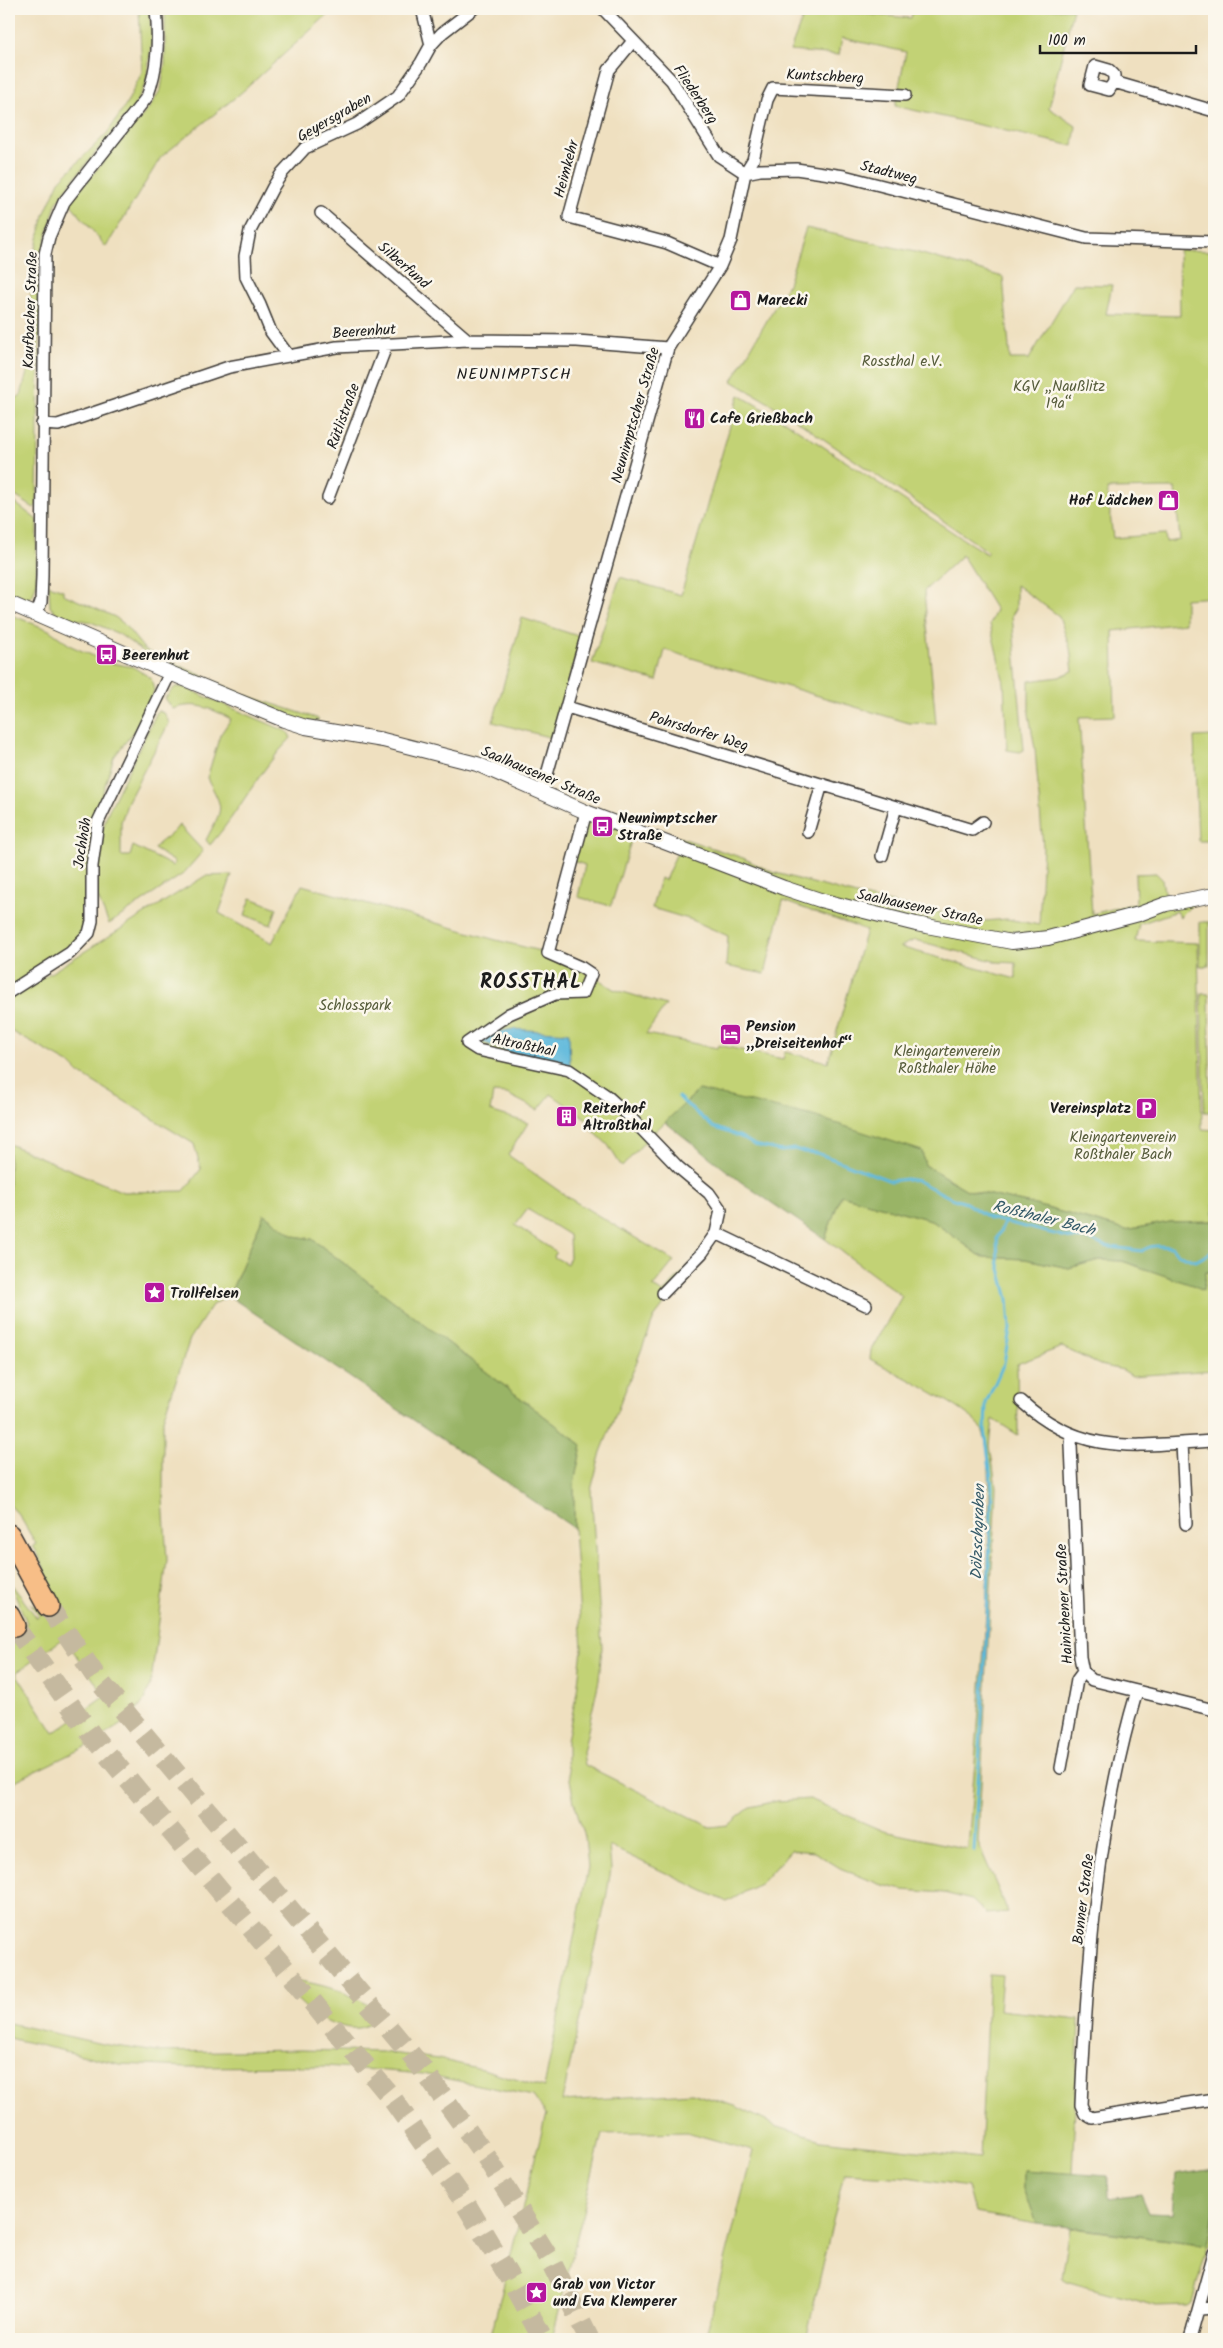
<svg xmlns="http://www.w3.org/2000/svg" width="1223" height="2348" viewBox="0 0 1223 2348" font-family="Kalam,sans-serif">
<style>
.green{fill:#c2d274;stroke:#6f7748;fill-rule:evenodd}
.forest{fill:#99b466;stroke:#5a6841}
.water{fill:#5eb9dc;stroke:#3d6a7c}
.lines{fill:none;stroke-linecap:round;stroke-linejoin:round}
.stream{stroke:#5eb9dc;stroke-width:3}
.motorway-tunnel{stroke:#c5b99f;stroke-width:21;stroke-dasharray:21 11;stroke-linecap:butt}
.minor-casing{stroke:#3c3935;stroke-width:14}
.tertiary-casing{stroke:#3c3935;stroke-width:16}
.motorway-casing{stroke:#3c3935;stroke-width:24}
.minor{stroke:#fff;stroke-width:11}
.tertiary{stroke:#fff;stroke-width:14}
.motorway{stroke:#f7be87;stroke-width:21}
.labels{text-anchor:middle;stroke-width:5;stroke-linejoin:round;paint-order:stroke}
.street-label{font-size:15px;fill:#1c1c1c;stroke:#fbf7ec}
.poi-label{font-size:15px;font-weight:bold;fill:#1c1c1c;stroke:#fbf7ec;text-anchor:start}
.park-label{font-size:15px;fill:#565c3b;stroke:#fbf7ec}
.neighbourhood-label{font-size:16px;letter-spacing:1px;fill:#1c1c1c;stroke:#fbf7ec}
.water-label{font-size:16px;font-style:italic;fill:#365b69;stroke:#fbf7ec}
.district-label{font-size:20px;font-weight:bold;letter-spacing:1px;fill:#1c1c1c;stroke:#fbf7ec}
</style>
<rect width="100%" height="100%" fill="#fbf7ec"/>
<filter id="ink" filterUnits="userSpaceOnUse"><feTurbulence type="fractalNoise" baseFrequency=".02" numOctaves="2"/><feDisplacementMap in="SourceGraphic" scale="10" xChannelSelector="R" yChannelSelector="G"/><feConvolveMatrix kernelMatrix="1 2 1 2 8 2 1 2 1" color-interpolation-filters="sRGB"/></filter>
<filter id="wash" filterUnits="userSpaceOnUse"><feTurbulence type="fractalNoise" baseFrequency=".0096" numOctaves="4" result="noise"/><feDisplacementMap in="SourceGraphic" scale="20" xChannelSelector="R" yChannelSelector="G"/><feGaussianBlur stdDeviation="1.12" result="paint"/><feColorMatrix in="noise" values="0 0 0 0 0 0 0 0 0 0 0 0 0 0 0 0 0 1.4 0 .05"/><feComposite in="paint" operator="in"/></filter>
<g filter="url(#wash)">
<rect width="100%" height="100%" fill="#efe0c0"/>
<path class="green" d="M139 9H149L152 39 146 83 135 105 72 181 56 204 40 259 37 505 34 508 9 492V404L21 395 27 373 32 263 44 215 59 181 108 132 126 105 142 72Z
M165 9H334L242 92 161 157 106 247 69 202 149 108 161 89 165 64Z
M806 9 911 18 913 9H1073L1049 108 1076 126 1073 146 895 106 906 52 842 38 839 55 790 51Z
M806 228 915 252 1003 277 1010 359H1029L1074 284 1112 285 1106 314 1180 316 1179 250 1214 251V597L1185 599V623L1113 631 1115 716 1079 717 1092 914 1136 903 1135 874 1156 873 1162 879 1166 904 1200 897 1180 917 1177 911 1139 924 1135 941 1198 943 1202 1129 1214 1130V1221L1170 1222 1125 1230 1036 1205 967 1190 925 1165 700 1090 649 1137 622 1167 608 1145 592 1130 594 1124 551 1094 538 1110 507 1094 493 1093 490 1111 528 1123 508 1155 569 1198 674 1261 653 1287 663 1293 684 1271 691 1277 677 1288 654 1318 601 1452 591 1490 602 1647 599 1680 583 1753 585 1765 710 1827 728 1825 751 1807 777 1801 810 1799 883 1831 968 1849C976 1743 987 1637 989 1531 989 1504 992 1453 982 1429 974 1411 890 1370 870 1359L871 1350 902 1296 825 1239 841 1195 931 1220 982 1257 1025 1259 1069 1268 1099 1260 1122 1261 1196 1286 1202 1291 1206 1272H1214V1370L1132 1376 1123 1370 1100 1365 1062 1347 1017 1364 1018 1435 993 1419 990 1446 996 1487 978 1843 1008 1912 986 1914 972 1900 944 1893 903 1890 879 1884 840 1868 814 1852 791 1850 761 1883 727 1902 609 1846 611 1869 606 1899 562 2101 692 2093 735 2106 778 2127 821 2140 980 2158 989 1974 1002 1975 999 2010 1079 2019 1072 2174 1024 2170V2189L1037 2223 975 2213 968 2186 908 2177 844 2173 806 2339H705L753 2151 687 2132 602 2134 552 2339H490L546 2114 533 2096 423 2074 327 2066 188 2067 120 2064 9 2038V2023L102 2044 157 2052 301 2050 382 2052 438 2059 486 2070 544 2088 588 1867 585 1837 574 1802 567 1762V1740L577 1691 582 1649 574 1528V1483L582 1445 312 1239 294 1236 264 1214 229 1296 212 1305 190 1339 163 1419V1498L167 1560 151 1682 145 1700 131 1718 89 1745 17 1780 9 1789V1630L21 1616 24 1625 27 1623 9 1581 37 1618 39 1616 30 1603 37 1608 54 1596C52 1588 47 1583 46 1577 44 1565 40 1557 33 1546L36 1544 19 1515 9 1504V1144L123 1192 184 1191 201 1169 194 1144 79 1073 70 1064 9 1030V999L205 876 232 875 219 913 272 943 302 885 496 940 548 953 582 968 613 989 666 1005 646 1034 717 1048 718 1045 783 1059 785 1052 828 1062 866 930 783 901 765 974 726 966 728 936 692 920 652 908 660 878 665 880 679 848 672 835 743 858 772 872 871 899 985 921 1007 919 1039 925 1043 847 1035 749 1029 714V681L1059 677 1073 671 1070 648 1059 616 1016 585V609L1012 615 1024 750 1020 752 1007 750 1004 683 990 624 996 610 962 555 924 591 936 724 909 723 665 650 657 681 592 663 620 577 681 595 739 395 786 422 966 541 987 554 989 552 784 412 732 381 788 284ZM1175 488 1180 540 1166 542 1165 534 1113 538 1107 489ZM915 940 997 962 1016 963V979L900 947ZM527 1209 569 1235 570 1257 567 1264 554 1257 556 1252 515 1225ZM64 1638 105 1696 54 1733 16 1673Z
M9 498 37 520 36 585 33 595 27 599 9 594Z
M49 585 63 590V594L115 617 123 623 145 650 245 695 319 719 317 721H306L289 716 155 660 119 634 91 622 60 616 50 607Z
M9 614 49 630 71 646 107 662 133 667 151 678 154 690 151 701 134 731 114 757 93 822 89 933 9 992Z
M522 618 581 637 552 738 493 722Z
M175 687H183L288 732 291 738C259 770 240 811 210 845L206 840C223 807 225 811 207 778L220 735 231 719C210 708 196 701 173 709L165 698Z
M158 710 165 714 169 723 128 801 121 822V856H130L133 846 173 866 175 862 154 849C160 840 171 837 179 825L203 851 183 874 109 924 97 896 100 840 107 814Z
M1214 736V841H1198L1194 737Z
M586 812 634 831 611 906 578 897 585 865 573 861Z
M251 898 277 908 271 925 245 915Z
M1200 922H1209V966H1200Z
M1201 994H1209L1211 1112H1204Z
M290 1980C321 1983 349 1992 375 2009 371 2045 323 2022 306 2008 299 2002 293 1995 286 1989Z
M1214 2212V2244L1208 2246 1192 2302 1188 2305 1156 2306 1069 2282 1062 2278 1070 2228 1208 2245Z"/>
<path class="forest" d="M699 1090 813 1116 922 1151 925 1165 967 1190 1036 1205 1125 1230 1170 1222 1214 1221V1272H1206L1203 1291 1195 1286 1122 1261 1099 1260 1069 1268 1025 1259 982 1257 931 1220 841 1195 825 1239 741 1182 665 1122Z
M264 1214 294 1236 312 1239 582 1445 574 1483V1528L229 1296Z
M1214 2169V2212L1208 2245 1037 2223 1024 2189V2170L1108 2176 1109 2198 1140 2194 1148 2213 1173 2214 1176 2175Z"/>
<path class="water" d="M513 1029 569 1033 570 1066 519 1056 480 1041 487 1034Z"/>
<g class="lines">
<path class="stream" d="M9 414 13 407
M678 1097 713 1127 741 1137 754 1145 782 1151 795 1149 804 1152 817 1153 891 1181 906 1179 918 1181 951 1198 966 1203 989 1218 1071 1238 1089 1239 1104 1246 1142 1251C1151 1244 1161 1246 1172 1247L1177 1254 1196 1261 1214 1251
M974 1851 986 1645 992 1487 985 1429 986 1403 1004 1363 1010 1329 1008 1299 998 1261 997 1238 1005 1221"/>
</g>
</g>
<g filter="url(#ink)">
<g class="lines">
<path class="motorway-tunnel" d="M48 1606 99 1681 422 2068 487 2158 551 2262 589 2339
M14 1626 93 1737 391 2097 464 2201 508 2275 543 2339"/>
<defs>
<path id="minor" d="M422 9 431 45
M603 9 672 81 719 156 745 173
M633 41 609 70 569 217 667 243 720 266
M1095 66 1109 70 1114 75V82L1109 90 1090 85Z
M1114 82 1214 111
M745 173 760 170 796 169 844 176 1086 238 1214 242
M321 213 468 340
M288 355 271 332 260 305 246 277 245 256 250 231 273 187 282 173 305 148 357 124 398 96 421 63 431 45 442 33 473 9
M42 424 58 425 229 367 337 347 468 340 577 341 668 348
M328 498 387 344
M36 615 41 602 42 576 45 254 49 237 64 202 147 97C158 68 159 40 156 9
M567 707 972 830 983 822
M542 792 668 348 720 266 731 240 745 173 753 160 767 100 773 88 905 95
M586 812 548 953 582 968 591 974 583 993 555 994 509 1014 467 1043 478 1050 569 1070 607 1096 628 1115 679 1168 709 1193 721 1210 716 1233 702 1253 663 1293
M808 832 822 784
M882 856 896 807
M9 992 70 953 89 933 92 921V866L98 822 170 673
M716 1233 866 1305
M1021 1401C1083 1458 1137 1445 1214 1441
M1182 1443 1186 1524
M1083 1672 1092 1680 1214 1710
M1137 1691C1097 1825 1087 1967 1081 2105L1085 2114 1092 2118 1214 2099
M1061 1768 1077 1680 1083 1672 1080 1657 1071 1445 1072 1436
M1200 2309 1214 2308
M1190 2339 1214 2253"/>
<path id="tertiary" d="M9 603 170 673 284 720 306 727 383 740 477 764 586 812 784 888 820 900 916 924 1012 942 1048 938 1139 914 1166 904 1214 895"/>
<path id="motorway" d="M9 1535 48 1606
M9 1616 14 1626"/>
</defs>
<use href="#minor" class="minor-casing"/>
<use href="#tertiary" class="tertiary-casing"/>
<use href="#motorway" class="motorway-casing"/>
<use href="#minor" class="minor"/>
<use href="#tertiary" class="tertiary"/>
<use href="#motorway" class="motorway"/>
</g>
</g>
<defs>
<symbol id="shop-square" viewBox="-11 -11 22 22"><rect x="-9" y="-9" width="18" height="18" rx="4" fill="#b5179e" stroke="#fbf7ec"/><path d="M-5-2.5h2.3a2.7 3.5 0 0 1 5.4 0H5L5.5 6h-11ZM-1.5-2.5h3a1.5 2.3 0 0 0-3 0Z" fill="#fff"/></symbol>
<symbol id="restaurant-square" viewBox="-11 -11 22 22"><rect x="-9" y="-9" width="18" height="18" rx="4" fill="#b5179e" stroke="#fbf7ec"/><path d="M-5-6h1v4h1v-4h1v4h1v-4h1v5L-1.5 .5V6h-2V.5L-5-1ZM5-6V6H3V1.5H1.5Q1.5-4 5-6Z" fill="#fff"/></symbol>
<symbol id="bus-square" viewBox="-11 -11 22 22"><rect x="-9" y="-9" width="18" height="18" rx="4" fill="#b5179e" stroke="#fbf7ec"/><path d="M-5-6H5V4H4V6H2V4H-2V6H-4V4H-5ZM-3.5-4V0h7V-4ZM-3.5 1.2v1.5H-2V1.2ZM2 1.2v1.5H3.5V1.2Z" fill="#fff"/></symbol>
<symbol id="hotel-square" viewBox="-11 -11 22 22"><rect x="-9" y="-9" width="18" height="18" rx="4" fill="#b5179e" stroke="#fbf7ec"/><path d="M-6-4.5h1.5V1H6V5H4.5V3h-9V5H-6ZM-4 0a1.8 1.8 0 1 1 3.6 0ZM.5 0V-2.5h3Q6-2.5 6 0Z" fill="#fff"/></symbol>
<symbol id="parking-square" viewBox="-11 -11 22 22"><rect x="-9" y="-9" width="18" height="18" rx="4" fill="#b5179e" stroke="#fbf7ec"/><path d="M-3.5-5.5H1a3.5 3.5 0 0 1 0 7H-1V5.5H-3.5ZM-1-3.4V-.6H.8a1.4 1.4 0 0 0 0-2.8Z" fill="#fff"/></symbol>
<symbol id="building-square" viewBox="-11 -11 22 22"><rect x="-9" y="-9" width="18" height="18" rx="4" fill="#b5179e" stroke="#fbf7ec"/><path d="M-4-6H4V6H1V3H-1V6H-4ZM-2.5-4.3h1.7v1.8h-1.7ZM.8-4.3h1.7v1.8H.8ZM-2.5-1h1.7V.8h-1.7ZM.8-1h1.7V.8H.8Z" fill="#fff"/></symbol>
<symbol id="sight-square" viewBox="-11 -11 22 22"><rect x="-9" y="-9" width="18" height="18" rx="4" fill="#b5179e" stroke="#fbf7ec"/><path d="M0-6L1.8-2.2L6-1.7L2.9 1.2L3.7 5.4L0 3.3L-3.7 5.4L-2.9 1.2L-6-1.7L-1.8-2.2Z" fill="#fff"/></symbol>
</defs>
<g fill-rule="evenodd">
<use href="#shop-square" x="728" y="288" width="25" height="25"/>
<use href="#restaurant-square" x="682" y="406" width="25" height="25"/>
<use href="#shop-square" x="1156" y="488" width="25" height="25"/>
<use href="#bus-square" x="94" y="642" width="25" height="25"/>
<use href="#bus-square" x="590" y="814" width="25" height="25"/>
<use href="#hotel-square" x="718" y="1022" width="25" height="25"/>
<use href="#parking-square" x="1134" y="1096" width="25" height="25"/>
<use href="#building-square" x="554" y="1104" width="25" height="25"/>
<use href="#sight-square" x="142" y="1280" width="25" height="25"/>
<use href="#sight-square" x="524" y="2280" width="25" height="25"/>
</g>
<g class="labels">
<g class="street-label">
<text transform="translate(825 76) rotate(3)" y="5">Kuntschberg</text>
<text transform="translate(696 94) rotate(56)" y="5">Fliederberg</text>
<text transform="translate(334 117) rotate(-30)" y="5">Geyersgraben</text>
<text transform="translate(566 169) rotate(-75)" y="5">Heimkehr</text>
<text transform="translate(889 172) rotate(14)" y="5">Stadtweg</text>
<text transform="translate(404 265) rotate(41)" y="5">Silberfund</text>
<text transform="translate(30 310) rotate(-88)" y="5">Kaufbacher Straße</text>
<text transform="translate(364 331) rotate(-4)" y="5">Beerenhut</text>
<text transform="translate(635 415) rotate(-74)" y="5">Neunimptscher Straße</text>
<text transform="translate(343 416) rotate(-70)" y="5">Rütlistraße</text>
<text transform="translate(699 731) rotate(17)" y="5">Pohrsdorfer Weg</text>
<text transform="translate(541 775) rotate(23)" y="5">Saalhausener Straße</text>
<text transform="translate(82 843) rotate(-81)" y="5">Jochhöh</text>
<text transform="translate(920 907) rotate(12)" y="5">Saalhausener Straße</text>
<text transform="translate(524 1045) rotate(12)" y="5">Altroßthal</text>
<text transform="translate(1064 1604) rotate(-93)" y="5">Hainichener Straße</text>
<text transform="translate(1083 1899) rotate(-83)" y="5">Bonner Straße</text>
</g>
<g class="poi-label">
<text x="757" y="305">Marecki</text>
<text x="710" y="423">Cafe Grießbach</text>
<text x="1153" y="505" text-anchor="end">Hof Lädchen</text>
<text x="122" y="660">Beerenhut</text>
<text x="618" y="823">Neunimptscher<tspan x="618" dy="17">Straße</tspan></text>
<text x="746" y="1031">Pension<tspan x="746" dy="17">„Dreiseitenhof“</tspan></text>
<text x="583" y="1113">Reiterhof<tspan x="583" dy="17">Altroßthal</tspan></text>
<text x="1131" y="1113" text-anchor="end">Vereinsplatz</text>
<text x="170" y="1298">Trollfelsen</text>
<text x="553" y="2289">Grab von Victor<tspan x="553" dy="17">und Eva Klemperer</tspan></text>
</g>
<g class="park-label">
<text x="902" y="366">Rossthal e.V.</text>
<text x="1059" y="391">KGV „Naußlitz<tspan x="1059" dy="17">19a“</tspan></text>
<text x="355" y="1010">Schlosspark</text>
<text x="947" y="1056">Kleingartenverein<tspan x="947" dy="17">Roßthaler Höhe</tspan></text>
<text x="1123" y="1142">Kleingartenverein<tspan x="1123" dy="17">Roßthaler Bach</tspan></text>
</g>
<g class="neighbourhood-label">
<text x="514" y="379">NEUNIMPTSCH</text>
</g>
<g class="water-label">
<text transform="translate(1044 1217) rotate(14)" y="6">Roßthaler Bach</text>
<text transform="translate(977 1532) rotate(-88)" y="6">Dölzschgraben</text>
</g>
<g class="district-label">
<text x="531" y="988">ROSSTHAL</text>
</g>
</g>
<rect width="1223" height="2348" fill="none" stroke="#fbf7ec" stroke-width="30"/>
<path d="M1040 45v8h156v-8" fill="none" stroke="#1c1c1c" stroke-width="2.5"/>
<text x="1048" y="45" font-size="15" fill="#1c1c1c" stroke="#fbf7ec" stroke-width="4" paint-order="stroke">100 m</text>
</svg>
